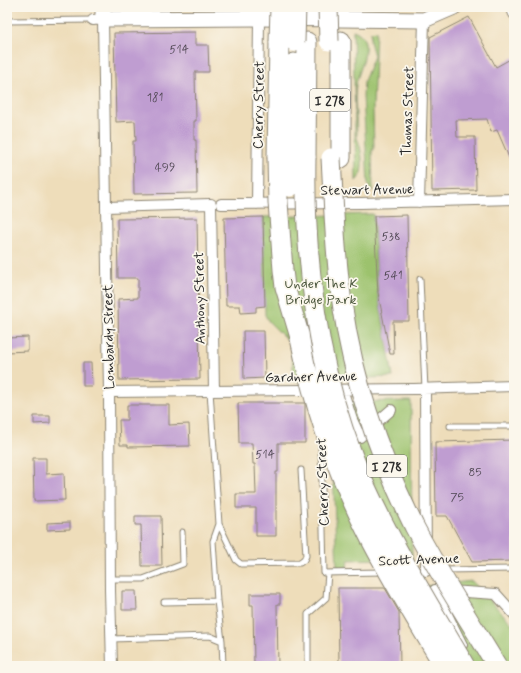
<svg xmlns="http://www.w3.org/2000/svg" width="521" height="673" viewBox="0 0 521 673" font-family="Mynerve,sans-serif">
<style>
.green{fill:#9cc26d;stroke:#64764c}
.building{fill:#bf9dd1}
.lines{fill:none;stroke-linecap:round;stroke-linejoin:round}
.lane-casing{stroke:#8c8472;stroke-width:7}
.street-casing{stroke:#8c8472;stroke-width:12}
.secondary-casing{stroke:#8c8472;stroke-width:17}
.highway-casing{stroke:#8c8472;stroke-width:21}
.lane{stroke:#fff;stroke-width:5}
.street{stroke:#fff;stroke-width:10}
.secondary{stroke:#fff;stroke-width:15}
.highway{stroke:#fff;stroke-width:19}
.highway-bridge-casing{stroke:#8c8472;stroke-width:21;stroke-linecap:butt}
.highway-bridge{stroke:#fff;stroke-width:19}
.labels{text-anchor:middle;stroke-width:3.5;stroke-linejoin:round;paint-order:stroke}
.number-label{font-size:12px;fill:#504854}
.shield{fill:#fbf7ec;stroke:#696865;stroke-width:1}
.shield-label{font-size:13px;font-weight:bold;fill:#2b2b2b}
.street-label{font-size:14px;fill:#2b2b2b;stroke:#fbf7ec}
.park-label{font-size:14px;fill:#4d583f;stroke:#fbf7ec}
</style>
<rect width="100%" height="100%" fill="#fbf7ec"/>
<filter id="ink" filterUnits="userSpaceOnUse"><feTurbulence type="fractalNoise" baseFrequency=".025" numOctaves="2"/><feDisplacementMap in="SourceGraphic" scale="8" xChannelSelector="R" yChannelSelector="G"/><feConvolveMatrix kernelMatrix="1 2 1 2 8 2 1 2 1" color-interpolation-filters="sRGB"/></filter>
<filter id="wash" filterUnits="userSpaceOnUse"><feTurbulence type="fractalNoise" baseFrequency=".012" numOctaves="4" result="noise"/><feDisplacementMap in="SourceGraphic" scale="16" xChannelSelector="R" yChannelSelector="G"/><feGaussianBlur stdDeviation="0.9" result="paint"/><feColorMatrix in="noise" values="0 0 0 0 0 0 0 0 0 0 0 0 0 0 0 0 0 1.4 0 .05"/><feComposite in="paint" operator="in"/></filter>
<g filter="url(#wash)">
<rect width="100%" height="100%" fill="#eeddba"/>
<path class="green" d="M353 30C377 38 359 69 356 84 354 99 357 121 357 138 362 149 366 172 356 181Z
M376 31 373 107 374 150H372L373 191 369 188 368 184 363 96 364 81 374 56 370 41 371 32Z
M373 214 378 293 393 377 294 381 291 344 269 322 265 315 263 217Z
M411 401 412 558 348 560 347 568H337L330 402Z
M472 581 514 626V666H435L401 589Z"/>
<g id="blocks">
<path class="building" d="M469 17 496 67 514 57V169L497 130 491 132 487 119 456 120 457 137H475L476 190 432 191 430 37Z
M195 32V45H208L209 72H195L196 121H194V140H196L197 193 134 194 133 141H136L135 121 116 122 114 33Z
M407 215 409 321H393L394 354H390L378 293 374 216Z
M263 217 265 306 256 307V312L241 313 240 306H226L224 218Z
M197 218 200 379 119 380 118 299 138 298V278H118L117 219Z
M243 331H264L265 378 244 379Z
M28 337V351L7 352V338Z
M83 363H91L92 386H83Z
M238 403H305V443H278V472H276V536H256V508H236V494H256L255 464H253L252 443H239Z
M127 405H169V425L189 424 190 446 128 447V445H120L119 420H127Z
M34 416H50V423L34 424Z
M514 440V561L472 562 447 516H436L435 442Z
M33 458H46V474L64 473 65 500 34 501Z
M135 516H161L162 566H142L141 525H135Z
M70 522V529L47 530V523Z
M338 588H385L399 612 400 666H339Z
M122 591H136L137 610H122Z
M250 594H280V604H277L278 666H254L253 605H250Z"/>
</g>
</g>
<g filter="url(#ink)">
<use href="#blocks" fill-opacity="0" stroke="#8c8472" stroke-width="1"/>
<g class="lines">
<defs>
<path id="lane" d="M7 21 93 20
M420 279 425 389
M210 391 219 524 236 560 241 564 300 563 304 560 306 556 301 470
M450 426H514
M321 444 324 573 383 572
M219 524 213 541 217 601 222 641
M443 570 514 569
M110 579H143L183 564 182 532
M164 602 217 601
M112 639 210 636 222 641 223 666
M308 666V614L326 598 328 573"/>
<path id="street" d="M511 7 514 14
M93 20 103 19 109 392 110 590 112 666
M419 202 424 20
M221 204 361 203 514 199
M257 204 259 18
M106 207 211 204 214 391
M425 389 426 571
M109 392 414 389 514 386
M345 398 352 420 360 437 391 410
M462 645 435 590 496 594 514 614"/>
<path id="secondary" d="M103 7V19L259 18 424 20 454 7"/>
<path id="highway" d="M341 41V158
M277 157 279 42
M291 157 294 63
M306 158 307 42
M299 334 307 370"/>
</defs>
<use href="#lane" class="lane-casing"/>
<use href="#street" class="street-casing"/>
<use href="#secondary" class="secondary-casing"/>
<use href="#highway" class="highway-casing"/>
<use href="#lane" class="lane"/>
<use href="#street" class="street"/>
<use href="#secondary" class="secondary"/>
<use href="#highway" class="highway"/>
<defs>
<path id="highway-bridge" d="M328 7 329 41
M279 42 280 7
M295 42 296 7
M277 157 278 202 283 270 285 287 299 334
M306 158C304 269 319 381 364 483 393 547 430 606 465 666
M331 158C334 208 335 259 343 309 354 384 380 457 414 526 439 574 469 620 497 666
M290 187 291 157
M307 370C321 426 341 480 367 532 390 578 418 622 444 666"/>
</defs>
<use href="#highway-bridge" class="highway-bridge-casing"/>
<use href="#highway-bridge" class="highway-bridge"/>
</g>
</g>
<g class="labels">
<g class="number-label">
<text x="179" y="53">514</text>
<text x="155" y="101">181</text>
<text x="165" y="171">499</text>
<text x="391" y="240">538</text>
<text x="393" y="279">541</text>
<text x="265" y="458">514</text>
<text x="475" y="476">85</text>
<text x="457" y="501">75</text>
</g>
<g class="shield">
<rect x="310" y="89" width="40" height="22" rx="3"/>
<rect x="367" y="455" width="40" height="22" rx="3"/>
</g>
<g class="shield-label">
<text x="330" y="105">I 278</text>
<text x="387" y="471">I 278</text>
</g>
<g class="street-label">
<text transform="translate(258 105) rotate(-89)" y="5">Cherry Street</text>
<text transform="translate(407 111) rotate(-88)" y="5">Thomas Street</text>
<text transform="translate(367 189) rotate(-1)" y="5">Stewart Avenue</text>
<text transform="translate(199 298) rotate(-91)" y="5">Anthony Street</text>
<text transform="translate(108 337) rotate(-91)" y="5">Lombardy Street</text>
<text transform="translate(311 376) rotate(-1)" y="5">Gardner Avenue</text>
<text transform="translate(322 482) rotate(-92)" y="5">Cherry Street</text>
<text transform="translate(419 559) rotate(-2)" y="5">Scott Avenue</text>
</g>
<g class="park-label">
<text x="321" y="288">Under The K<tspan x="321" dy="16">Bridge Park</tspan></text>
</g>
</g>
<rect width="521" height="673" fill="none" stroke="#fbf7ec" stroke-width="24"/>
</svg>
